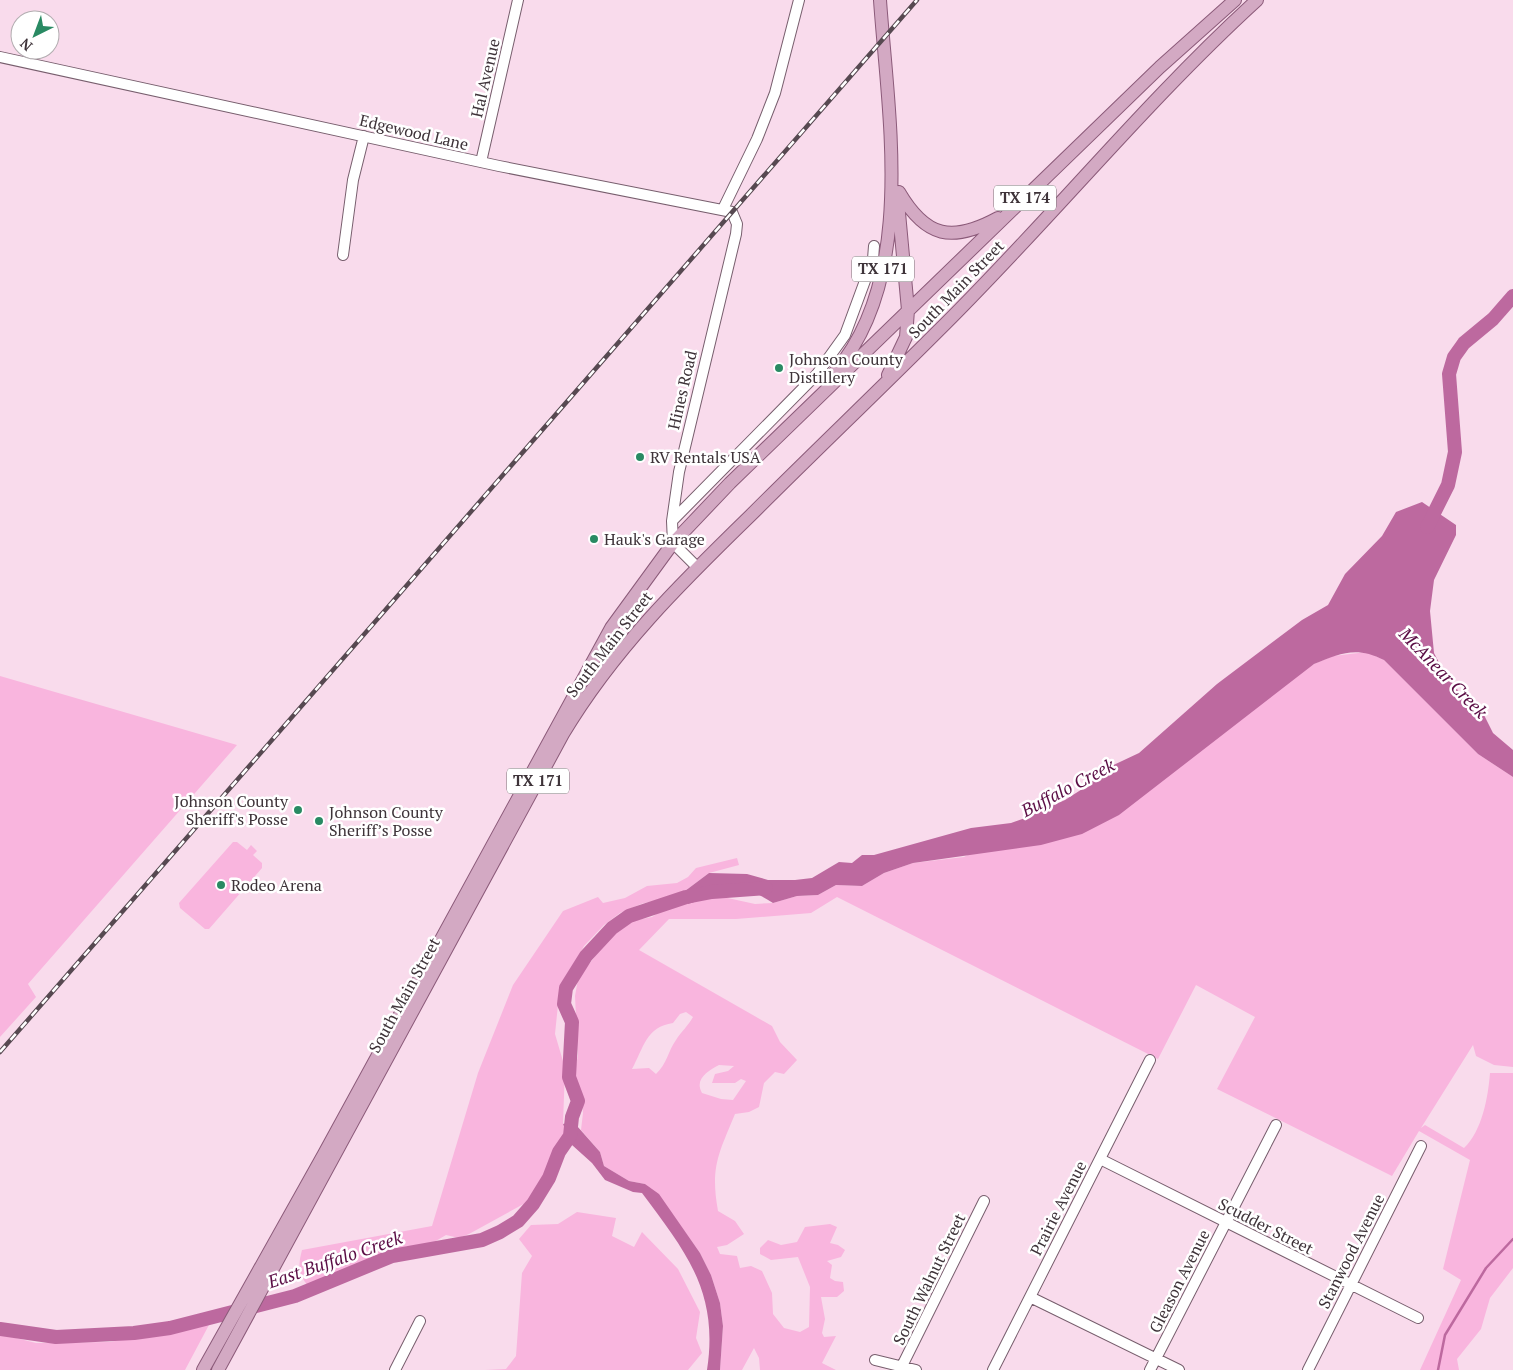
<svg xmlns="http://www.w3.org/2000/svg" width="1513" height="1370" viewBox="0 0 1513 1370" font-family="'PT Serif',serif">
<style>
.green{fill:#f9b5de;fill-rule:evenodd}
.water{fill:#bd699f}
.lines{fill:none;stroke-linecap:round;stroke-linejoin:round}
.stream{stroke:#bd699f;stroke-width:2.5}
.river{stroke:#bd699f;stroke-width:14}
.minor-casing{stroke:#775e6d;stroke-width:12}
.major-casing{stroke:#8b5a79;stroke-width:14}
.minor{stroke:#fff;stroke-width:10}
.major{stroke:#d3a9c3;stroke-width:12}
.rail-casing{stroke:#574951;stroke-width:4.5}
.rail{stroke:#fff;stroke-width:2.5;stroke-dasharray:8;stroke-linecap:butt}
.poi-dot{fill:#298a63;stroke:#fff;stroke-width:2}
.labels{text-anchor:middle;stroke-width:5;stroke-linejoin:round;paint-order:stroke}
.shield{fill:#fff;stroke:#787074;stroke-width:1}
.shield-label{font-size:15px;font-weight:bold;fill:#3e3339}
.street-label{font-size:16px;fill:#3e3339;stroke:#fff}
.poi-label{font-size:16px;fill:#3e3339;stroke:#fff;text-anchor:start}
.water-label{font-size:18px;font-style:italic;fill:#5b0d45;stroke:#fff}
</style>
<rect width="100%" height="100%" fill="#f9dbec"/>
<path class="green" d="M1367 652 1384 660 1478 754 1513 777V1067L1494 1065 1476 1056 1473 1045 1421 1128 1425 1125 1464 1148C1482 1131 1488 1098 1490 1073H1513V1268L1490 1298 1481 1329 1457 1359 1459 1370H1420L1461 1280 1443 1269 1470 1160 1419 1131 1392 1176 1217 1089 1255 1017 1196 985 1158 1059 837 897 811 913 736 919H669L639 950 772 1026 780 1042 797 1060 784 1074 775 1072 764 1083 759 1107 749 1112 735 1114C719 1153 710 1167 718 1211L735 1221 744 1234 727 1245 717 1247 720 1254 737 1256 740 1268 751 1266 762 1271 772 1293 773 1314 784 1328 800 1332 809 1327 810 1287 798 1257 771 1260 760 1254V1248L768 1240 781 1245 797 1242 805 1227 830 1224 837 1227 830 1243 838 1245 845 1250 841 1257 827 1261 832 1265 830 1278 835 1281 843 1282 844 1291 837 1297H821L825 1319 822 1333 824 1337 836 1336 822 1363 836 1370H760L759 1358 754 1348 742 1370H720L723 1326 720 1303 711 1275 700 1253 673 1215 645 1184 629 1181 604 1166 600 1152 581 1130 583 1113 581 1094 574 1073 578 1056 575 996 578 979 608 939 632 921 652 917 664 909 701 900 723 897 755 904 773 903 797 896 818 895 836 885 862 886 884 873 913 863 964 857 1314 664 1333 656ZM686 1012 693 1017C688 1026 681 1032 676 1040 668 1051 667 1064 656 1074L649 1068 632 1069C644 1047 646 1027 673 1023L680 1014ZM719 1065 734 1066 728 1071 715 1074 712 1083H735L741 1079 746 1081 733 1100 721 1099 702 1093C694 1079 708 1071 719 1065Z
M0 676 237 745 28 984 36 997 0 1037Z
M233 842H237L247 850 251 845 257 851 253 855 262 863V868L209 929H205L180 908 179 903Z
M737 858 739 865 709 873 681 894 641 904 620 913 604 925 584 946 559 995 555 1034 565 1068 563 1124 567 1132 529 1201 469 1234 459 1238 446 1235 434 1242 420 1246H407L350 1267 335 1276 308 1286C298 1274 298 1265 302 1250L432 1226 478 1073 513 985 563 911 598 897 603 903 625 898 647 886 677 883 688 877 696 868Z
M577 1212 616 1218 612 1236 634 1247 642 1232 678 1269 700 1312 696 1338 702 1353 688 1370H485L506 1369 516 1356 522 1273 532 1256 519 1239 531 1225 558 1224Z
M210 1323 185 1370H0V1334L36 1343 110 1342Z"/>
<path class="water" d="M1422 502 1456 525V535L1434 580 1430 611 1434 653 1444 672 1460 693 1483 713 1493 733 1513 750V777L1478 754 1384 660C1357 646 1340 653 1314 664L1119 815 1082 834 1041 845 913 863 884 873 862 886 836 885 818 895 797 896 773 903C731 876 728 892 688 904L681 894 709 873 747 874 768 880H795L812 878 839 862 852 863 862 855H874L971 828 1011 823 1025 818 1065 800 1087 786 1105 769 1139 753 1217 684 1302 620 1328 605 1345 574 1382 536 1396 512Z
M571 1122 577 1126 600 1152 604 1166 629 1181 645 1184 659 1194 700 1253 711 1275 720 1303 723 1326 720 1370H707C719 1292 686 1252 642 1193L633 1192 605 1180 592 1163 572 1145 563 1124Z"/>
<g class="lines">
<path class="stream" d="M1438 1370 1445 1335 1486 1268 1513 1239"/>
<path class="river" d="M1427 527 1448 485 1455 452 1449 374 1454 357 1464 343 1493 319 1513 296
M0 1329 56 1337 134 1333 170 1328 295 1296 392 1256 482 1240 500 1232 518 1221 533 1204 549 1178 559 1152 570 1136 572 1117 578 1101 569 1077 572 1022 564 1004 566 988 586 956 612 928 629 916 686 897 712 892 766 888"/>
<defs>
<path id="minor" d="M0 57 499 166 732 212 737 224 736 234 679 472 672 521 673 543 697 567
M481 162 518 0
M723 209 757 139 775 93 799 0
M343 255 353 180 364 136
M672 521 817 374 845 335 873 259 874 246
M1100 1159 1418 1318
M1030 1297 1179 1370
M875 1360 916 1370
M395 1370 420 1321
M900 1370 984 1201
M993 1370 1150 1060
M1150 1370 1276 1125
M1308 1370 1421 1146"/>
<path id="major" d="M899 192C926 238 952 243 998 218
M835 372C917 276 888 116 880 0
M888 375 906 337 908 310 898 202
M203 1370 324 1154 611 628 673 543 730 483 1160 67 1235 0
M218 1370 563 734C613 650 681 583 751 515 812 454 875 394 936 333 1046 225 1143 104 1257 0"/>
</defs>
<use href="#minor" class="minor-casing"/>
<use href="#major" class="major-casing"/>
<use href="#minor" class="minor"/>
<use href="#major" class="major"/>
<defs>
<path id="rail" d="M0 1052 917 0"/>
</defs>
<use href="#rail" class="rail-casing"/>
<use href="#rail" class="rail"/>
</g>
<g class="poi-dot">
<circle cx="779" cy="368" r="5"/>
<circle cx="640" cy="457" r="5"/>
<circle cx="594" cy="539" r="5"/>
<circle cx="298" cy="810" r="5"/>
<circle cx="319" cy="821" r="5"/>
<circle cx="221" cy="885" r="5"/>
</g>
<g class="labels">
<g class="shield">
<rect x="994" y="185.5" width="62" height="25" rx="4"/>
<rect x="852" y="256.5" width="62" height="25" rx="4"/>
<rect x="507" y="768.5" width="62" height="25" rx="4"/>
</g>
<g class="shield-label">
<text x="1025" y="203">TX 174</text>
<text x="883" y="274">TX 171</text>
<text x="538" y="786">TX 171</text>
</g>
<g class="street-label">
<text transform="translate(485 78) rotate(-77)" y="6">Hal Avenue</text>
<text transform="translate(414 132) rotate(13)" y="6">Edgewood Lane</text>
<text transform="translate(956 289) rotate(-46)" y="6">South Main Street</text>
<text transform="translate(682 390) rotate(-77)" y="6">Hines Road</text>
<text transform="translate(609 644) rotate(-52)" y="6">South Main Street</text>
<text transform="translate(404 995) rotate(-61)" y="6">South Main Street</text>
<text transform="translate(1058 1208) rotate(-63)" y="6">Prairie Avenue</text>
<text transform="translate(1266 1226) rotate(27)" y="6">Scudder Street</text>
<text transform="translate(1351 1251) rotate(-63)" y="6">Stanwood Avenue</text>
<text transform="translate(929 1279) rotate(-64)" y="6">South Walnut Street</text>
<text transform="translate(1179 1281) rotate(-63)" y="6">Gleason Avenue</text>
</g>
<g class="poi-label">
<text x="789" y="365">Johnson County<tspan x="789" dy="18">Distillery</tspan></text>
<text x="650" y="463">RV Rentals USA</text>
<text x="604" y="545">Hauk's Garage</text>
<text x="288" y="807" text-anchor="end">Johnson County<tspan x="288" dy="18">Sheriff's Posse</tspan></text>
<text x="329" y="818">Johnson County<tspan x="329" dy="18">Sheriff’s Posse</tspan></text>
<text x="231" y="891">Rodeo Arena</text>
</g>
<g class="water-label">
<text transform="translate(1443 673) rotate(46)" y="6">McAnear Creek</text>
<text transform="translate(1068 788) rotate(-28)" y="6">Buffalo Creek</text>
<text transform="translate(335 1260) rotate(-19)" y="6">East Buffalo Creek</text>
</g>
</g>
<g transform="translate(35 35) rotate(222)"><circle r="24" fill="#ffffff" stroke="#b2adb0"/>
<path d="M0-4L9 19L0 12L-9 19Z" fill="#298a63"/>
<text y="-8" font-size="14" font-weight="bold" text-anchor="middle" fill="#3e3339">N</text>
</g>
</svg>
